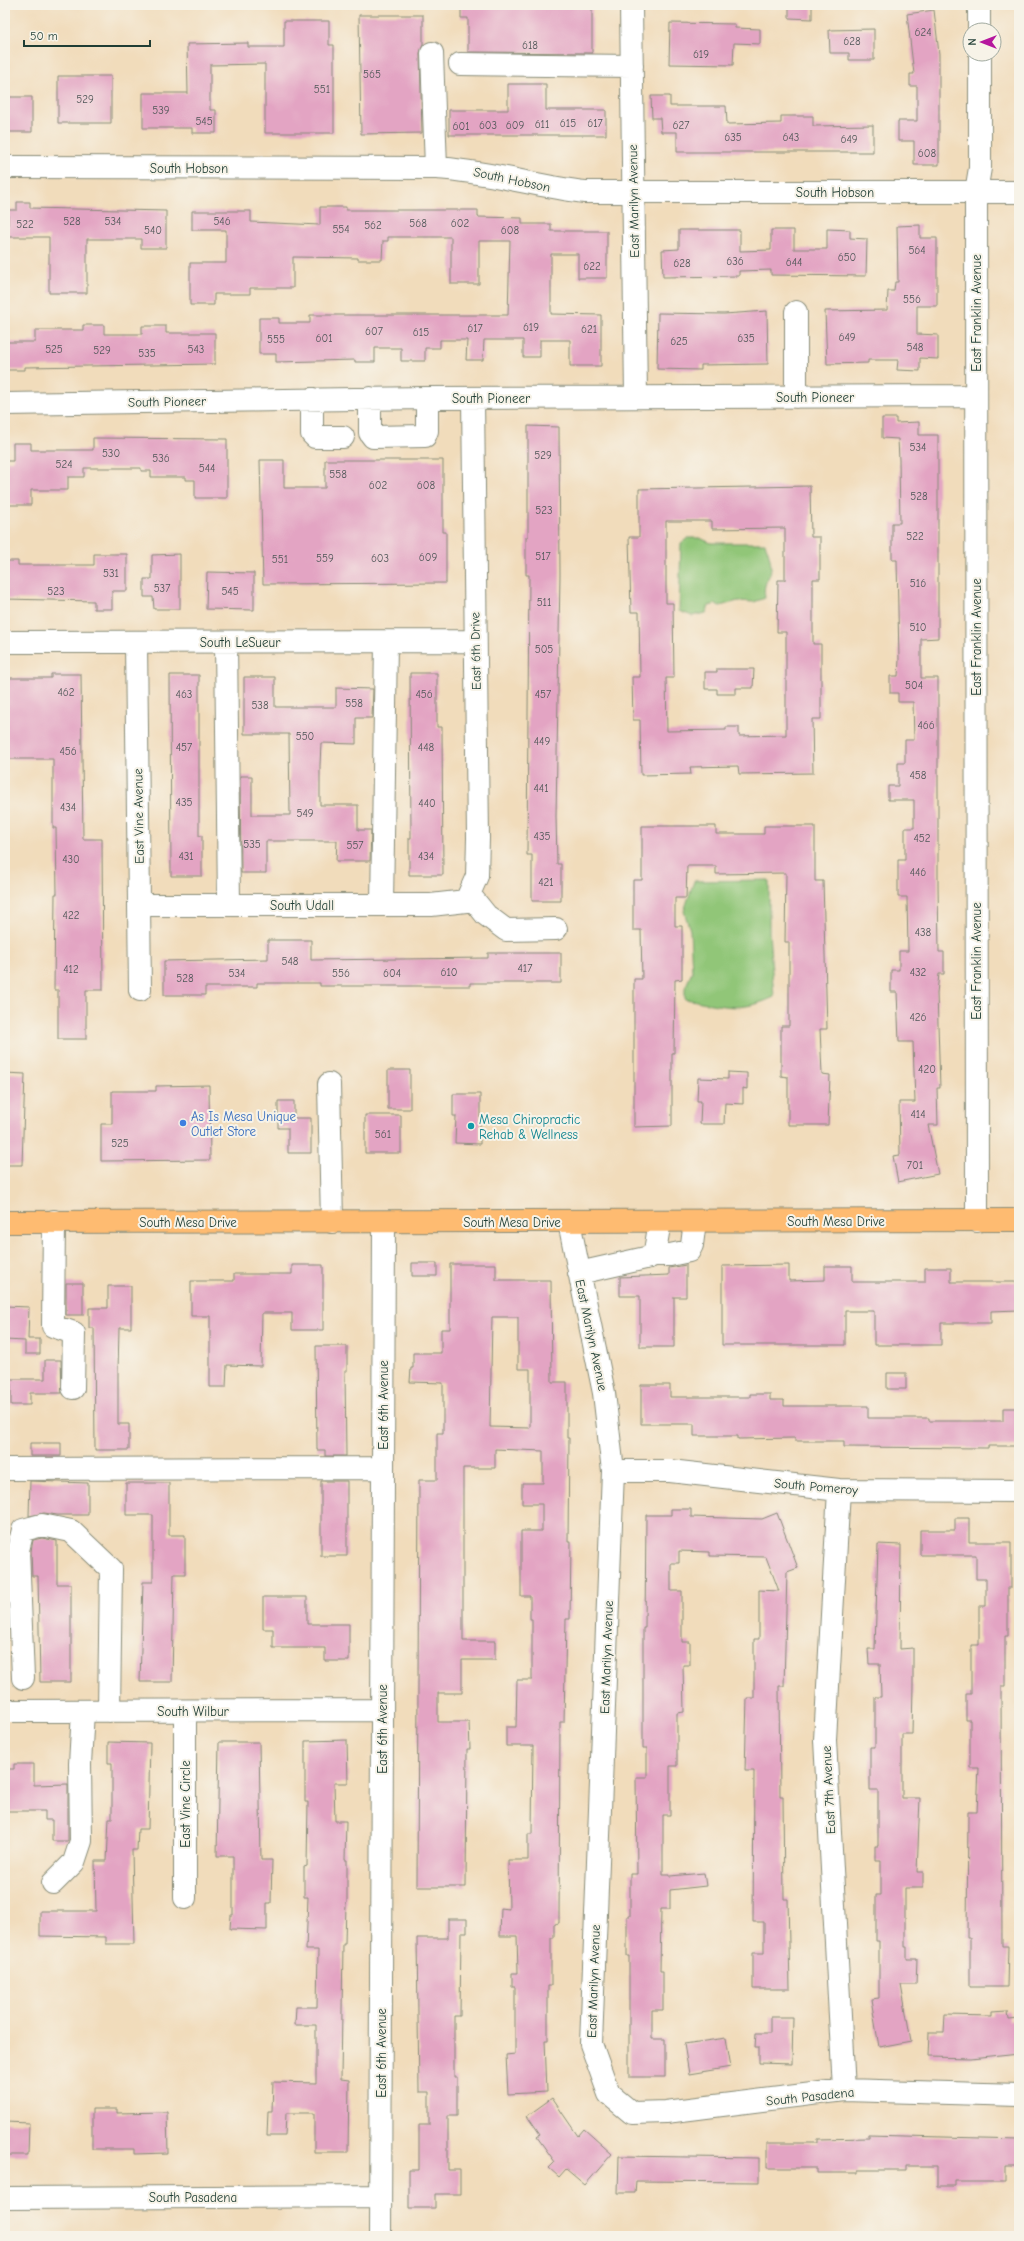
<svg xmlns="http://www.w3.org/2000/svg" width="1024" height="2241" viewBox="0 0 1024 2241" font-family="'Comic Neue',sans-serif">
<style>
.green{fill:#91c678;stroke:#588256}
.building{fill:#e3a4c3;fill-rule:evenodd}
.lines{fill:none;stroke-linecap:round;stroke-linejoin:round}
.minor-casing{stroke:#888c78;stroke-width:24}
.major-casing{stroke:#888c78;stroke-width:24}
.minor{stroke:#fff;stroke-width:22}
.major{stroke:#febb71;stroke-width:22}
.shop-dot{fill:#3f7fe0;stroke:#f7f3e8;stroke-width:1.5}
.culture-dot{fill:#0f9aa8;stroke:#f7f3e8;stroke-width:1.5}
.labels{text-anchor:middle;stroke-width:4;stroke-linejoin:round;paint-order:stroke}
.number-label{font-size:11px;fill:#505758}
.street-label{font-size:13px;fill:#1f3d34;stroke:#f7f3e8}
.shop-label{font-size:13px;fill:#366cbe;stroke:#f7f3e8;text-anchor:start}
.culture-label{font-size:13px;fill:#0d838f;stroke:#f7f3e8;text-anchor:start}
</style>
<rect width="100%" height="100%" fill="#f7f3e8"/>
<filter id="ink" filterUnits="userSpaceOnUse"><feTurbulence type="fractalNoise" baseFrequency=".025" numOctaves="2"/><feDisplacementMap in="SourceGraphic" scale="8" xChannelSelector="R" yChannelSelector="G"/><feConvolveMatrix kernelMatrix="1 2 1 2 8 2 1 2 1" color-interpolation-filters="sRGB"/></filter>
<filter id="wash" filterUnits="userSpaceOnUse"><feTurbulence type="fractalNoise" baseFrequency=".012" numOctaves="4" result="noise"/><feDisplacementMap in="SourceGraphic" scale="16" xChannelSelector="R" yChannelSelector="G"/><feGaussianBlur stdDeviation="0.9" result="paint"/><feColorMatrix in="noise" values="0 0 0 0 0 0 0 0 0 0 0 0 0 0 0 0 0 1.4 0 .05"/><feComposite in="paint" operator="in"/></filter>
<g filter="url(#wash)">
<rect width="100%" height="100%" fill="#f1dcbb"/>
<path class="green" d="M688 538H700L711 543H765C768 551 771 559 771 568 770 580 762 581 765 598L754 602 738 601 720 606 716 604 709 606 706 613 692 616 679 611 681 543Z
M769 880V933L774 997C738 1014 722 1005 685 999V988L692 972 690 930 684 911 694 881Z"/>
<g id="blocks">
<path class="building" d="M461 5H592V53L468 52V18H461Z
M789 5H812V19L789 18Z
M934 10 939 54V165H914V141H898V121H917V86H910V74H914L907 14Z
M359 15H423V45L420 53 422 133 361 134Z
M284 21H329V45H334V133H265V64L210 65V110H216V133H192V128H143V93H188L187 44 248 43V47H284Z
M670 23 735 24V28L760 29V44L734 43 733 65 669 64Z
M874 29V60H849V53H830L829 30Z
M58 76H111V123H58Z
M508 84H546V110H606V135H449V110H508Z
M651 96H670V106H726L727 124 781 123V116H813V126L873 125V152H677V132H661L660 118H652Z
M5 97H32V132H5Z
M17 202H30V208L166 211V248H141V239H87V293H49V237H8V210H17Z
M320 207H346V210H478V217L522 218V224H551V231H607V278H578V254H551V314L601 315V366H570V340H540V357H523V340H484L483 360H466L467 340H440V348H425V361H401V348H375V362H355V360L276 362V354H259V318H279V323H310V315H508L510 241H479V284H451V237H388V241H383L382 260H358V258L293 257V288H250V294H214V305H190V263H226V230H192V211H251V222L320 225Z
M920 225V238H937V306H917V334L938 335V359L920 358V371L897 370 898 360H868V363L827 364 825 311 887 310 888 291H894L895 282H898L897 226Z
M827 229 850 230V238L867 239 866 276 771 275V270L739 271V276L663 277 662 250 679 249V230H740V251L771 250V230H794V249H827Z
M767 311 768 364 701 365V370L657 369 658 313 724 314Z
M83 325H104V334H142V326H166V333H215V364L25 367V370H5V342H35V330H83Z
M882 418H896V423L919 422V435H938V638L921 639V678H938V884L939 952H944V974H939L937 993 940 1088H937L938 1125H928L938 1174 898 1182 893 1156 900 1155 899 1102H915L913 1042H899L897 992H891V970H899V951H908L907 897H898V860H905V828H914V800H888V786H898V763H905V740H914L913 702H898V693H890V676H898L899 660 897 560H892V523H900L899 460 898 439 882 438Z
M528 426 559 427 560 575 556 816 557 864H561V901H532V855H527L529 575H526V537H528Z
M93 438 227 439V498H195V480H186V477H151V471H141V468H84V477H68V490H31V505H5V461H13V443H31V450H93Z
M260 460H284V488H325V460H443V532H446V583L263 584Z
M810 486 811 537H820V579H813V644H821V719H812L813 773 739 774 738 766 690 767 691 774 641 775 640 720H633L632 677H640L639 612H631L629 537H639V489ZM666 521H712V529L785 528V580H778L777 632H786V735L739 736V727H726V730L667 731 666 678H674L673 603H666Z
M94 554H127V591H112V609H94V601L5 599V561H18V565H94Z
M180 554V609H154L153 597H144V579H152V555Z
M207 572 254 573V610L206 609Z
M717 669H754L753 688H736V694H717V689H705V672H717Z
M410 673H437V727H442L443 875H409V838H411Z
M51 674H81L83 839H102L103 990H86V1039H58V990H54L55 894H57L56 828H53V759H5V678H51Z
M170 675H199V836H202V876H171Z
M244 677H275V707H336V688L373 689 372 718H356V744L321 743 320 765V805H358V830H371L370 861H336L337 841H266V873H241L240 776H252V815H290L289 734H244Z
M642 826H716V834H764V826H815V881H823L827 1029H820L822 1074 830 1075 828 1125H788V1077L781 1076V1026H789V942H785L786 873 716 874V866H687L686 898H675V926H682V979L675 980 674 1053H672V1126L634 1127V979H642L641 930H633V880H642Z
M268 940H311V960L488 958V953H561V983H470V986H320V983H257V987H205V995H164V961L268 959Z
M388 1070H410V1109H388Z
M728 1072 747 1073V1089L743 1088V1104L725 1103 724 1124H700L701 1101H697L698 1078 728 1079Z
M5 1073 25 1074 22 1165H5Z
M209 1085 210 1160 101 1161V1124H112V1091H156V1086Z
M453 1094H480V1144L455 1143 456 1116H453Z
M278 1101H294V1118H311V1153H288V1128H278Z
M365 1115H401V1153H365Z
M412 1263H437V1276H412Z
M450 1264H496V1280H551L552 1382H567V1438H569L568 1542H571L570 1619H566L564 1722H560L559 1923 554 1924V1938H551V1986H548V2040H545L547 2092 508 2094 506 2055 515 2054V1987H512V1973H518L517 1936H500L501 1908 509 1909 508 1860H528V1834H532L533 1746H506V1727H516L517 1680H532V1619H530V1596H521V1531H542V1504H522V1483H543V1451L495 1449V1468H463V1641H495V1660H462V1693H438V1722H469L470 1749H467L466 1887H417L419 1480H437V1433H443V1383L410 1382 411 1368H413V1353H441V1329H450ZM492 1317H518V1369H530V1428L490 1427Z
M292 1265H323V1330H292V1313H262L261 1366 227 1365 226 1387H210V1316H191V1281H234V1274H292Z
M686 1265V1297H674V1347H640V1296H620V1277L669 1275V1268Z
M789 1265V1281L825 1280V1266H852V1282H925V1268H951V1282H1019V1310L991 1311V1323H941V1345H874V1311H845V1345H722V1266Z
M66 1283H83V1315H66Z
M108 1286H131V1328H119L118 1372V1424H129V1450H95L94 1328H89V1308H108Z
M5 1306 29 1307 28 1339H40V1354H25V1341L5 1340Z
M316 1346H347V1371H345L346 1456H325V1450H317Z
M45 1360H61L62 1393H30V1405H11V1379H45Z
M887 1373H906V1389H887Z
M641 1385H670V1397H750V1394H770V1400H784V1406H868V1418H929V1421H1003V1408H1018L1019 1446H988V1448L844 1447V1441H795V1438L738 1439V1436H694V1424H641Z
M30 1443H61V1456H30Z
M30 1481 88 1483V1515H57L44 1513 29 1516Z
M321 1481H347V1556H321Z
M126 1483H169V1535H185V1574H174L172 1682H140L143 1582H153V1515H126Z
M671 1509H691V1517L762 1519 777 1513 798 1568 787 1572 784 1686H779L780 1796H783L784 1899H788L790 1989H753V1953H764V1922H753L754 1771H745L747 1698H754V1639H759V1590L779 1591 766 1557 710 1556V1552L679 1551V1563H671V1591H682V1642H690V1665H683L684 1712 677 1713V1766H670V1815H663V1874H670V1876L704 1873 706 1886 670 1890V1909H661L660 1971H663V2010H652V2039H665V2077H629V1956H627V1916H630V1874H637L636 1777H647V1748H643V1628H645L646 1515H671Z
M955 1518H969V1542H1011V1588H1008V1636H1005V1686H1001L1002 1946H1008L1007 1987H970V1937H967L968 1812H977L979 1768H970V1720H966V1694H971V1645H979V1606H986V1579H976V1555H920V1530H955Z
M42 1538 57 1541V1584H71V1682H40L38 1576H32L31 1551 33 1540Z
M878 1544 901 1545 900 1649 913 1648V1685L912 1734H902V1798H920L917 1872H923V1888H905V1947H907V1959H917L916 1984H901L911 2041 879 2047 871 1999 879 1998V1941H876V1895H881V1861H875V1846H878V1790H870V1747H875V1697H881L880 1664H869L868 1649H875Z
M263 1597H307V1624H349V1661H325V1648H273V1629H263Z
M347 1740 348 1783H334L335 1821H346L345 1860H347V1903H346L345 1944H343L341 2079 349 2080 348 2152H314V2113H286L285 2136H267L268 2111H272L273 2082 316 2083V2025H295L296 2007H317L318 1950H306L308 1897H304V1867L307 1866 308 1802H305V1741Z
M108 1742 150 1743 148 1829H138L137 1850H132L134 1944H106V1937L40 1936V1911H96L95 1861H107L109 1818H112V1763H108Z
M219 1742H259L261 1860H272L271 1903H267V1930L230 1929 231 1915H233V1856H217Z
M14 1764H34V1785L68 1784V1841H52V1820H45V1811H5V1769H14Z
M448 1919H467V1932H461L460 2016H454V2077H457V2116H448V2170H460V2194H435V2208H409V2170H419V2125H429V2092H419L417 1938H448Z
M1008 2011 1009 2020 1019 2019V2053L971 2058 928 2057 929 2032H944L945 2015 992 2016V2012Z
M770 2017H793L792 2064 759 2063V2047H755L756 2033H770Z
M726 2038 731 2067 689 2074 684 2044Z
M552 2098 578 2136 584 2129 612 2154 585 2185 566 2169 559 2177 549 2168 555 2162 537 2137 540 2135 527 2116Z
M92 2109H117V2113L167 2112 168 2153 134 2154V2149H92Z
M5 2122 29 2123 28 2155H5Z
M868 2135 1019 2139V2166H1005V2182H955V2187H937V2166H906V2170H858V2173H817V2168H767V2143H817V2139L868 2138Z
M619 2156 759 2158V2182L636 2181 635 2193H618Z"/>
</g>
</g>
<g filter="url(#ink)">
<use href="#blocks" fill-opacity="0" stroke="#888c78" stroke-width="1"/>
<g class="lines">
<defs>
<path id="minor" d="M631 5 636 397
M979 5V30
M432 53 436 168
M460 64 632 66
M5 167 436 168C486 171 535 186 585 192H1019
M796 312V397
M370 398V433L373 437 425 436 427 431V398
M312 399V434L315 437H343
M5 404 427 398 976 396
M5 642 474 641
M136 642 140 990
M226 642 229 904
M469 894 486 915 506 930 556 929
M139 905H431L466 901 477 876 478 838 473 398
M382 905 386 642
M329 1084 332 1222
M54 1221 53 1326 74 1333 73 1388
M977 1221 976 192 980 168V54
M569 1222 604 1393 613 1471 591 2044 609 2094 632 2113 666 2112 844 2090 1019 2095
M652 1255H670L689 1251 692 1245 695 1221
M579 1273 650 1257 655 1251 660 1221
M5 1469 383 1468
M613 1471H670L839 1490 1019 1491
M839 1490 825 1740 844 2090
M23 1678 18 1550 23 1530 42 1525 71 1531 111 1569 109 1711
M5 1711 382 1710
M185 1711V1898
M53 1883 74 1862 81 1841 80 1764 83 1711
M5 2198 380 2196
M380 2236 384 1222"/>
<path id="major" d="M5 1222 1019 1220"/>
</defs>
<use href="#minor" class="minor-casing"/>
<use href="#major" class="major-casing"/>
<use href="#minor" class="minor"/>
<use href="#major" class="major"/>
</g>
</g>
<circle class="shop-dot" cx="183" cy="1123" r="4"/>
<circle class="culture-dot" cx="471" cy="1126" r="4"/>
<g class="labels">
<g class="number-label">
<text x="923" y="36">624</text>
<text x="852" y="45">628</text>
<text x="530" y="49">618</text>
<text x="701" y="58">619</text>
<text x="372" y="78">565</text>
<text x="322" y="93">551</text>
<text x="85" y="103">529</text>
<text x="161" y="114">539</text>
<text x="204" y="125">545</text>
<text x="568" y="127">615</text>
<text x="595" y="127">617</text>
<text x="542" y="128">611</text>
<text x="488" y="129">603</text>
<text x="515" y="129">609</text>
<text x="681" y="129">627</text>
<text x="461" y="130">601</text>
<text x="733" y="141">635</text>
<text x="791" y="141">643</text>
<text x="849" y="143">649</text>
<text x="927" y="157">608</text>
<text x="72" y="225">528</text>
<text x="113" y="225">534</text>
<text x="222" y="225">546</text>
<text x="418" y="227">568</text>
<text x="460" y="227">602</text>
<text x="25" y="228">522</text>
<text x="373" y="229">562</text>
<text x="341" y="233">554</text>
<text x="153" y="234">540</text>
<text x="510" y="234">608</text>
<text x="917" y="254">564</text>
<text x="847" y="261">650</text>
<text x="735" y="265">636</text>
<text x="794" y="266">644</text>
<text x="682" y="267">628</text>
<text x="592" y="270">622</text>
<text x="912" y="303">556</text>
<text x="531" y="331">619</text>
<text x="475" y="332">617</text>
<text x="589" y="333">621</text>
<text x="374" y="335">607</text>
<text x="421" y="336">615</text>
<text x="847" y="341">649</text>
<text x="324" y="342">601</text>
<text x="746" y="342">635</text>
<text x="276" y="343">555</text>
<text x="679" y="345">625</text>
<text x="915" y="351">548</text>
<text x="54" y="353">525</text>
<text x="196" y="353">543</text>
<text x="102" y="354">529</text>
<text x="147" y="357">535</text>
<text x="918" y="451">534</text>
<text x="111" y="457">530</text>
<text x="543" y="459">529</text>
<text x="161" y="462">536</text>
<text x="64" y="468">524</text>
<text x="207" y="472">544</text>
<text x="338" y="478">558</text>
<text x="378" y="489">602</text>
<text x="426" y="489">608</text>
<text x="919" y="500">528</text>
<text x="544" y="514">523</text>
<text x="915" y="540">522</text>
<text x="543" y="560">517</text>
<text x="428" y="561">609</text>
<text x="325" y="562">559</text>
<text x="380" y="562">603</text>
<text x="280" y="563">551</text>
<text x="111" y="577">531</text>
<text x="918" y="587">516</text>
<text x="162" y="592">537</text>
<text x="56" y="595">523</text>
<text x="230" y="595">545</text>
<text x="544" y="606">511</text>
<text x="918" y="631">510</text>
<text x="544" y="653">505</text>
<text x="914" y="689">504</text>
<text x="66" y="696">462</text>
<text x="184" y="698">463</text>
<text x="424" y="698">456</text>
<text x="543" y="698">457</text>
<text x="354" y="707">558</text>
<text x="260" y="709">538</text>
<text x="926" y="729">466</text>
<text x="305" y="740">550</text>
<text x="542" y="745">449</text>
<text x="184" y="751">457</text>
<text x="426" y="751">448</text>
<text x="68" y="755">456</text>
<text x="918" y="779">458</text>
<text x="541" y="792">441</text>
<text x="184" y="806">435</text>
<text x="427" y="807">440</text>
<text x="68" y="811">434</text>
<text x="305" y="817">549</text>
<text x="542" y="840">435</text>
<text x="922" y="842">452</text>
<text x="252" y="848">535</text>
<text x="355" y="849">557</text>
<text x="186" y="860">431</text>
<text x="426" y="860">434</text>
<text x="71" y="863">430</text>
<text x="918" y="876">446</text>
<text x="546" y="886">421</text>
<text x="71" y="919">422</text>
<text x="923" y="936">438</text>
<text x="290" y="965">548</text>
<text x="525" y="972">417</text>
<text x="71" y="973">412</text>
<text x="449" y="976">610</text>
<text x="918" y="976">432</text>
<text x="237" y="977">534</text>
<text x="341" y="977">556</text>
<text x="392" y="977">604</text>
<text x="185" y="982">528</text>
<text x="918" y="1021">426</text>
<text x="927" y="1073">420</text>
<text x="918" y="1118">414</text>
<text x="383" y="1138">561</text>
<text x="120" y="1147">525</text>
<text x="915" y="1169">701</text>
</g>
<g class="street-label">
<text x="189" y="173">South Hobson</text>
<text transform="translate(512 179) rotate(12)" y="5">South Hobson</text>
<text x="835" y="197">South Hobson</text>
<text transform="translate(633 201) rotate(-91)" y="5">East Marilyn Avenue</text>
<text transform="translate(976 313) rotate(-90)" y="5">East Franklin Avenue</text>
<text x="815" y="402">South Pioneer</text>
<text x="491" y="403">South Pioneer</text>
<text transform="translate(167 401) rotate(-1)" y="5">South Pioneer</text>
<text transform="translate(976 637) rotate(-90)" y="5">East Franklin Avenue</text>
<text x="240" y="647">South LeSueur</text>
<text transform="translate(475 651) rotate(-91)" y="5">East 6th Drive</text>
<text transform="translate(138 816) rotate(-91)" y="5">East Vine Avenue</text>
<text x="302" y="910">South Udall</text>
<text transform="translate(976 961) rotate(-90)" y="5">East Franklin Avenue</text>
<text x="836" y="1226">South Mesa Drive</text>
<text x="188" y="1227">South Mesa Drive</text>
<text x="512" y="1227">South Mesa Drive</text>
<text transform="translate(592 1335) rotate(78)" y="5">East Marilyn Avenue</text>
<text transform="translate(383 1405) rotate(-90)" y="5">East 6th Avenue</text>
<text transform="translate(816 1486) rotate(5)" y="5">South Pomeroy</text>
<text transform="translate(606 1657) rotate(-88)" y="5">East Marilyn Avenue</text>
<text x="193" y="1716">South Wilbur</text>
<text transform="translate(382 1729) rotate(-90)" y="5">East 6th Avenue</text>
<text transform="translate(828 1790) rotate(-93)" y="5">East 7th Avenue</text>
<text transform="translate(185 1804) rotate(-90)" y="5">East Vine Circle</text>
<text transform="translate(593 1981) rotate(-88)" y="5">East Marilyn Avenue</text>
<text transform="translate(381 2053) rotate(-90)" y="5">East 6th Avenue</text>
<text transform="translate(810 2096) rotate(-6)" y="5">South Pasadena</text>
<text x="193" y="2202">South Pasadena</text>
</g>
<g class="shop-label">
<text x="191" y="1121">As Is Mesa Unique<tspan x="191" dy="15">Outlet Store</tspan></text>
</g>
<g class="culture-label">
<text x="479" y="1124">Mesa Chiropractic<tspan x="479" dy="15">Rehab &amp; Wellness</tspan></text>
</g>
</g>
<rect width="1024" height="2241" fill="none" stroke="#f7f3e8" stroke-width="20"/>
<g transform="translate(982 42) rotate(270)"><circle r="19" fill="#f7f3e8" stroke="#a1aaa0"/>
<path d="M0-3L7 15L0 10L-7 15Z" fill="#b5179e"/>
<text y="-6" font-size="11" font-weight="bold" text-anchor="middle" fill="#1f3d34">N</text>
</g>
<path d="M24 40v6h126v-6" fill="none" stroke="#1f3d34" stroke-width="2"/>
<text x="30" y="40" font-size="12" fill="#1f3d34" stroke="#f7f3e8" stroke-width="3" paint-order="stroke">50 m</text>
</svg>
